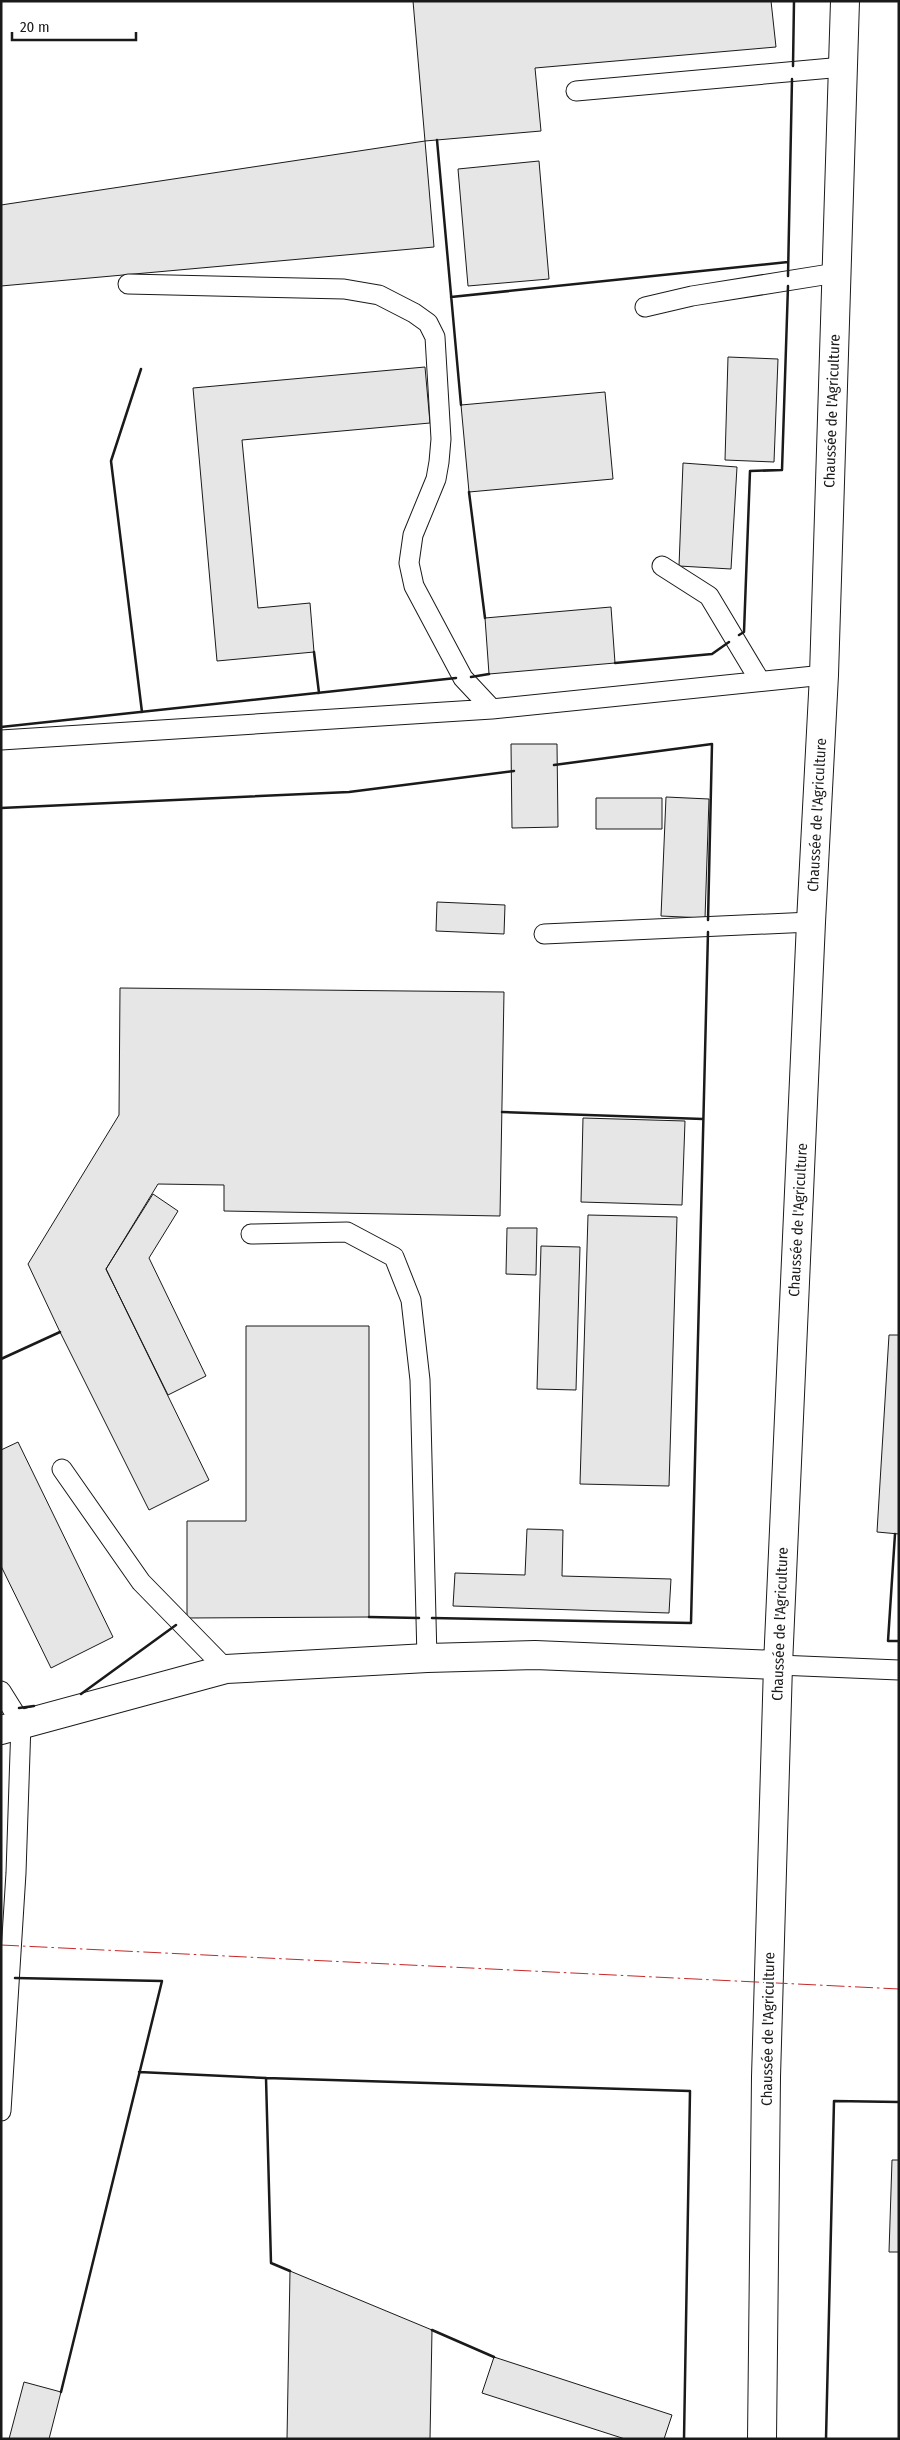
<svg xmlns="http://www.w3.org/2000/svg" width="900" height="2440" viewBox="0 0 900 2440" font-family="'Fira Sans Condensed',sans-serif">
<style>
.building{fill:#e6e6e6;stroke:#1a1a1a}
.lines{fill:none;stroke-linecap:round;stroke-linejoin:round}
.service-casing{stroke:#1a1a1a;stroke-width:21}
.minor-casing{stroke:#1a1a1a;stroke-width:30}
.tertiary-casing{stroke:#1a1a1a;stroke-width:30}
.service{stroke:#fff;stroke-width:19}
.minor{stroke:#fff;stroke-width:28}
.tertiary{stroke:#fff;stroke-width:28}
.wall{stroke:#1a1a1a;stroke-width:2.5}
.power{stroke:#c62828;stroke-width:1;stroke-dasharray:18 4 2.5 4;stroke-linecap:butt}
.labels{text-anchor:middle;stroke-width:4;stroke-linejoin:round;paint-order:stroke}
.street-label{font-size:15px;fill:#1a1a1a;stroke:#fff}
</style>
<rect width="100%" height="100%" fill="#fff"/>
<path class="building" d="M413 1H771L776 47 535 68 541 131 425 141Z
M425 141 434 247 1 286V205Z
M539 161 549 279 468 286 458 169Z
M728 357 778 359 774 462 725 460Z
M425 367 430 423 242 440 258 608 310 603 314 652 217 661 193 388Z
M605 392 613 479 469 492 461 405Z
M683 463 737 467 731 569 679 566Z
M611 607 615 663 489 674 485 618Z
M511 744H557L558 827 512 828Z
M666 797 709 799 705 918 661 916Z
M596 798H662V829H596Z
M437 902 505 905 504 934 436 931Z
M120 988 504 992 500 1216 224 1211V1185L158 1184 106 1269 209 1480 149 1510 60 1332 28 1264 119 1115Z
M583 1118 685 1121 682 1205 581 1202Z
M153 1194 178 1211 149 1258 206 1376 168 1395 106 1269Z
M588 1215 677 1217 669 1486 580 1484Z
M507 1228H537L536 1275 506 1274Z
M541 1246 580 1247 576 1390 537 1389Z
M246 1326H369V1617L187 1618V1521H246Z
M889 1335H899V1534L877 1532Z
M18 1442 113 1637 51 1668 1 1566V1450Z
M527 1529 563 1530 562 1576 671 1579 669 1613 453 1606 455 1573 525 1575Z
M892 2160H899V2252H889Z
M290 2271 432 2330 430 2439H287Z
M494 2357 672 2415 664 2439H625L482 2393Z
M24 2382 61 2392 49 2439H9Z"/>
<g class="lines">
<defs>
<path id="service" d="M576 91 843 67
M128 284 344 289 379 295 414 313 428 323 435 337 441 439 439 462 436 479 413 535 409 563 414 586 463 678 492 709
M645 307 692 296 836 273
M662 566 709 596 760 681
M1 740 492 709 824 675
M544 934 811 922
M251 1234 347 1232 394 1257 411 1300 420 1380 427 1658
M62 1469 141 1582 226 1669
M778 1665 899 1670
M1 1691 21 1723 16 1873 1 2111"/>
<path id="minor" d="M1 1730 226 1669 427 1658 535 1655 778 1665"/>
<path id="tertiary" d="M762 2439 766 2077 778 1665 811 922 824 675 845 1"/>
</defs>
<use href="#service" class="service-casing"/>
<use href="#minor" class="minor-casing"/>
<use href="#tertiary" class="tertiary-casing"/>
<use href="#service" class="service"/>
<use href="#minor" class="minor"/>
<use href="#tertiary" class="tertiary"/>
<path class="wall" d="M793 66 794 1
M437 140 461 405
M788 276 792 79
M451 297 788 262
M141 369 111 461 142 712
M469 492 485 618
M739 635 744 632 750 471 782 470 788 286
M314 652 319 693
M615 663 712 654 729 642
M471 677 489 674
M1 727 456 678
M554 765 712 744 708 920
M1 808 349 792 514 771
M502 1112 703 1119
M1 1359 60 1332
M895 1534 888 1641H899
M369 1617 419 1618
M432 1618 691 1623 708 932
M81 1694 176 1625
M19 1708 34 1706
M15 1978 162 1981 61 2392
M139 2072 266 2078
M290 2271 271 2263 266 2078 690 2091 684 2439
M432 2330 494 2357
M826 2439 834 2101 899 2102"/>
<path class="power" d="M1 1945 899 1989"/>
</g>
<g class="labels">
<g class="street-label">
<text transform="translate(832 411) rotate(-88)" y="5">Chaussée de l'Agriculture</text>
<text transform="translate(817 815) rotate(-87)" y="5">Chaussée de l'Agriculture</text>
<text transform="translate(798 1220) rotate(-87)" y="5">Chaussée de l'Agriculture</text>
<text transform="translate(780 1624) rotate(-88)" y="5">Chaussée de l'Agriculture</text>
<text transform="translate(768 2029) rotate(-89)" y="5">Chaussée de l'Agriculture</text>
</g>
</g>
<rect width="900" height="2440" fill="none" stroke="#1a1a1a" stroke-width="5"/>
<path d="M12 32v8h124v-8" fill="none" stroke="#1a1a1a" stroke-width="2.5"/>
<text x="20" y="32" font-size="15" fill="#1a1a1a" stroke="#ffffff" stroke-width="4" paint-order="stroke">20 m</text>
</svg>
